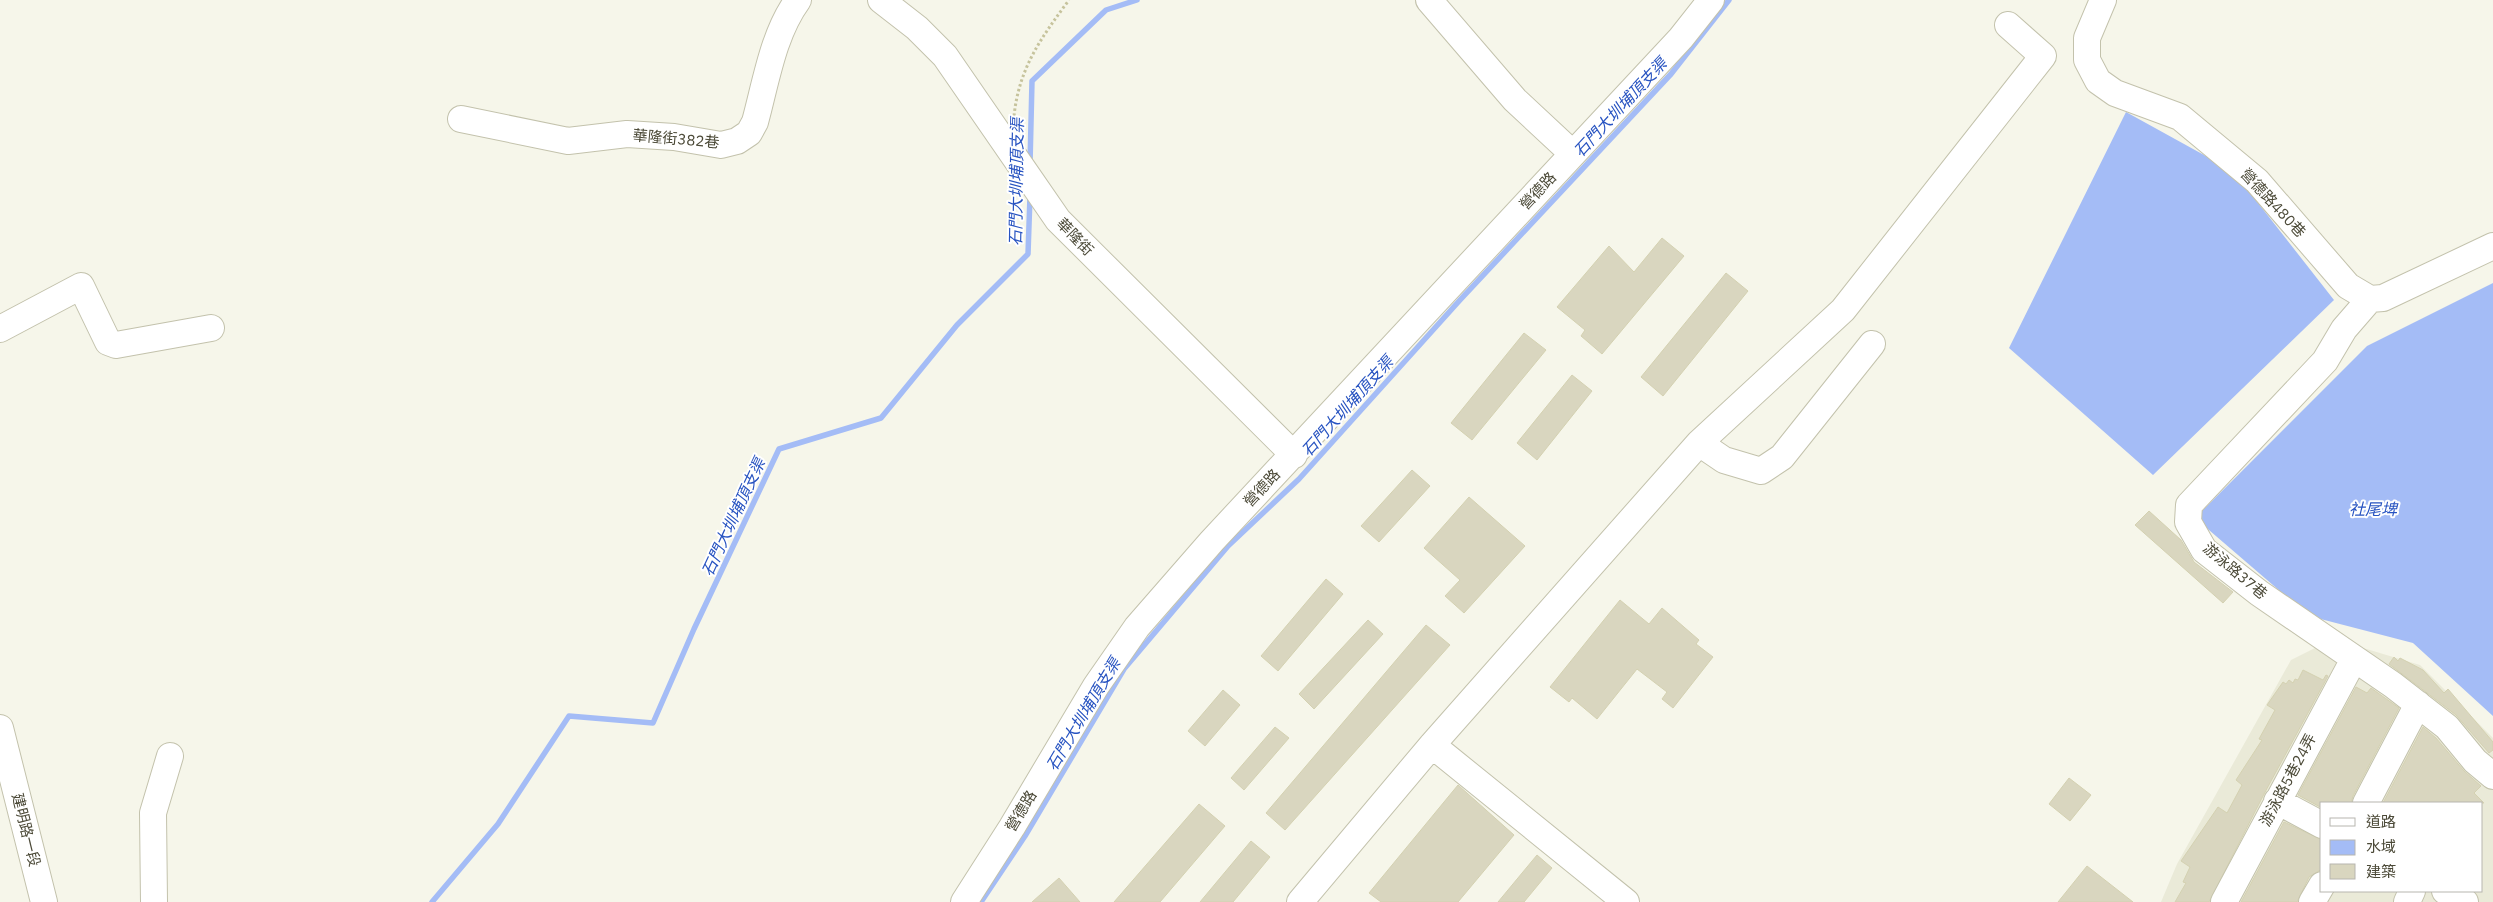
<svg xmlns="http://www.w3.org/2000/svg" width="2493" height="902" viewBox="0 0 2493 902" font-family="'IBM Plex Sans','Noto Sans TC',sans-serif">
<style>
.residential{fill:#eaead8;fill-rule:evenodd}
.water{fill:#a4bcf6}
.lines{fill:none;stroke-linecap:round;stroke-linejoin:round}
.stream{stroke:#a4bcf6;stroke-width:5.5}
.building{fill:#d9d6bf;stroke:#d4d1b1}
.minor-casing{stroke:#c3c2ac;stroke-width:28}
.path{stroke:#c6c39c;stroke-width:3;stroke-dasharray:2.5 2.5;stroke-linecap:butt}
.minor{stroke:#fff;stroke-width:26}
.labels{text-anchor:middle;stroke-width:4;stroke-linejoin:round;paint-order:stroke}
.street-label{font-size:15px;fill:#4b4937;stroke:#fff}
.water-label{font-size:16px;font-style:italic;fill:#2753c1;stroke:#fff}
</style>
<rect width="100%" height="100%" fill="#f6f6ea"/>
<path class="residential" d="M2333 639 2420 665 2493 738V902H2161L2177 864 2291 660ZM2322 803H2482V891H2322Z"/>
<path class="water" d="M2126 112 2233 171 2334 300 2153 475 2009 348Z
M2493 283V716L2413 643 2309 616 2195 518 2367 346Z"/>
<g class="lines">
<path class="stream" d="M1030 164 1032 81 1106 10 1137 0
M432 902 498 824 569 716 653 723 694 629 779 449 881 418 957 325 1028 254 1030 196
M981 902 1025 836 1124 669 1228 546 1299 479 1460 300 1671 74 1729 0"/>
</g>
<path class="building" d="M1662 238 1684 256 1602 354 1581 336 1585 330 1557 307 1609 246 1634 272Z
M1726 273 1748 291 1663 396 1641 377Z
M1524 333 1546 350 1472 440 1451 423Z
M1572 375 1592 391 1537 460 1517 443Z
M1412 470 1430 486 1379 542 1361 526Z
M1469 497 1525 546 1464 613 1445 596 1460 580 1424 548Z
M2149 511 2181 540 2194 562 2233 592 2223 603 2135 525Z
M1326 579 1343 594 1278 671 1261 656Z
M1620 600 1649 624 1662 608 1699 640 1696 644 1713 657 1673 708 1662 699 1667 692 1637 669 1597 719 1572 698 1569 702 1550 687Z
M1368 620 1383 634 1314 709 1299 694Z
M1426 625 1450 645 1285 830 1266 813Z
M2394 657 2398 661 2400 658 2423 670 2444 693 2448 689 2493 742V750L2489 753 2456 715 2389 664Z
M2303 670 2323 680 2326 675 2328 676 2264 794 2209 902H2175L2186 883 2183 882 2190 867 2181 861 2218 807 2227 813 2242 785 2236 780 2262 740 2259 739 2275 710 2267 705 2283 682 2286 684 2289 680 2293 683 2295 679 2298 680Z
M2356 687 2367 693 2371 688 2399 708 2353 796 2351 803H2322V808L2298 795Z
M1223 690 1240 705 1205 746 1188 731Z
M1275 727 1289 738 1244 790 1231 778Z
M2423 727 2436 738 2464 771 2481 786 2474 793 2484 803H2383Z
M2069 778 2091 795 2070 821 2049 804Z
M1458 785 1514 835 1458 902H1381L1369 893Z
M1199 804 1225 826 1160 902H1114Z
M2284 822 2322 840V869L2309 877 2297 902H2241Z
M1251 841 1270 857 1233 902H1200Z
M1537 855 1552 868 1524 902H1498Z
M2087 866 2133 902H2058Z
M1059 878 1080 902H1032Z"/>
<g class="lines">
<defs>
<path id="minor" d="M881 0 917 28 945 56 1058 220 1294 455
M1429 0 1515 100 1573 154
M2103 0 2087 38V60L2098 81 2115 93 2180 117 2257 181 2348 286 2370 299 2383 298 2493 246
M461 119 568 141 627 134 674 137 721 145 737 141 749 133 755 122C766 82 773 34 798 0
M2370 299 2344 329 2325 361 2189 505 2188 522 2204 550 2259 593 2393 685 2447 727 2475 761 2493 776
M0 329 81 286 108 342 116 345 211 328
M1699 443 1724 460 1761 471 1782 457 1872 344
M0 728 44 902
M1432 745 1626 902
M2277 801 2322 825
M2366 803 2418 704
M2445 891 2465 902
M154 902 153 813 170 756
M964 902 1012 827 1096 686 1137 627 1212 541 1681 38 1711 0
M1300 902 1432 745 1699 443 1843 310 2043 56 2008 25
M2224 902 2354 659
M2312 902 2322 885
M2407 902 2412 891"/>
</defs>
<use href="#minor" class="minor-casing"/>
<path class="path" d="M1014 116C1019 68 1041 38 1069 0"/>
<use href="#minor" class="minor"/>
</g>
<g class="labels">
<g class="street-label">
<text transform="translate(676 139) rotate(5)" y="5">華隆街382巷</text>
<text transform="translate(1538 191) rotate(-47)" y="5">營德路</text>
<text transform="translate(2273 203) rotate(47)" y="5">營德路480巷</text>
<text transform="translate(1075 237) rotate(46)" y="5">華隆街</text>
<text transform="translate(1262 488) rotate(-47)" y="5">營德路</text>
<text transform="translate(2235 571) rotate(40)" y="5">游泳路37巷</text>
<text transform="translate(2288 780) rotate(-62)" y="5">游泳路5巷24弄</text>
<text transform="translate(1021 811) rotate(-59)" y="5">營德路</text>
<text transform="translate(26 830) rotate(76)" y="5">建明路一段</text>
</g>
<g class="water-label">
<text transform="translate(1620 107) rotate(-47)" y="6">石門大圳埔頂支渠</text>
<text transform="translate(1016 182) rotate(-89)" y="6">石門大圳埔頂支渠</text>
<text transform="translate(1347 406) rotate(-48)" y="6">石門大圳埔頂支渠</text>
<text x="2373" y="515">社尾埤</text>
<text transform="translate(733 517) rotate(-65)" y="6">石門大圳埔頂支渠</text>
<text transform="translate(1083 714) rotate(-59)" y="6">石門大圳埔頂支渠</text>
</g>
</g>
<rect x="2320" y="802" width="162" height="90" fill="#ffffff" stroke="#b7b6af"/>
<rect x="2330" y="818" width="25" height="8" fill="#ffffff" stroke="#b7b6af"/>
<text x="2366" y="827" font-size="15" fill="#4b4937">道路</text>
<rect x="2330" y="840" width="25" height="15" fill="#a4bcf6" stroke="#b7b6af"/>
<text x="2366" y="852" font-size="15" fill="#4b4937">水域</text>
<rect x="2330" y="864" width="25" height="15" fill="#d9d6bf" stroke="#b7b6af"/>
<text x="2366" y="877" font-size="15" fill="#4b4937">建築</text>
</svg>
